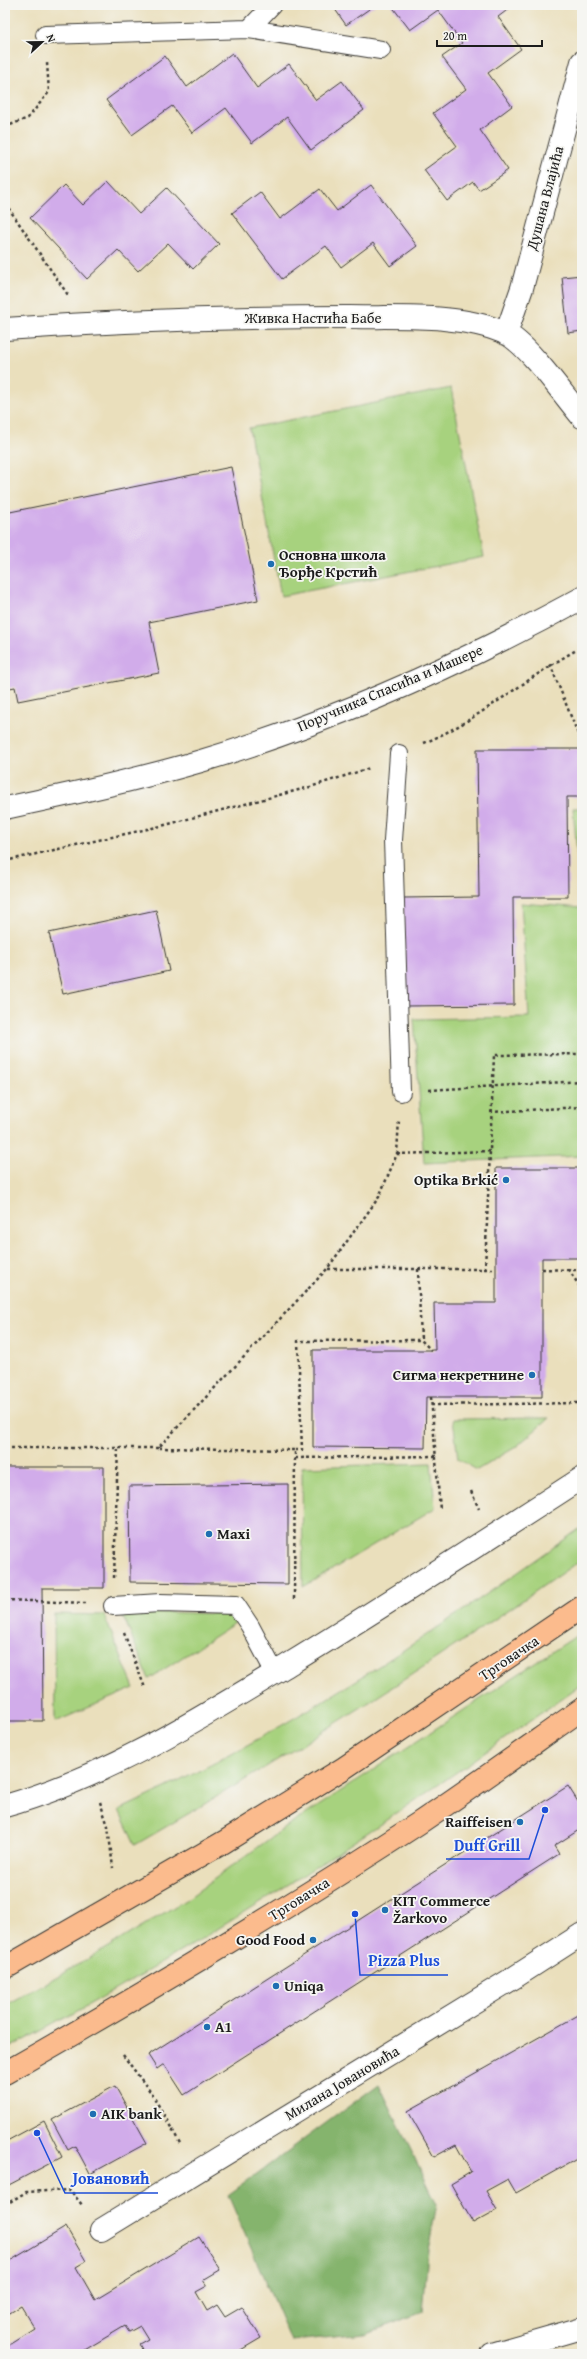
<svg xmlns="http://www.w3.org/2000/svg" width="587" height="2359" viewBox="0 0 587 2359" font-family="'Gentium Book Plus',serif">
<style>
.green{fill:#a7d27e;stroke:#62774d}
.forest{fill:#85b46d;stroke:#506844}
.building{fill:#d1acea}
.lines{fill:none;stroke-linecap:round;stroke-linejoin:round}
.service-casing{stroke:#3b3934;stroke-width:20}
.minor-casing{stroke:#3b3934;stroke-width:24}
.primary-casing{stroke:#3b3934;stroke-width:24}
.path{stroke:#3b3934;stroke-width:2.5;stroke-dasharray:3 3;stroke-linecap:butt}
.service{stroke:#fff;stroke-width:18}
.minor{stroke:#fff;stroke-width:22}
.primary{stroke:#fbbb8d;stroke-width:22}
.poi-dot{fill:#1f6fb2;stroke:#f6f6f2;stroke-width:1.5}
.labels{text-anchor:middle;stroke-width:3.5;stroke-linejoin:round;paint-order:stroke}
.street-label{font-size:15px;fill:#1c1c1c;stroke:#f6f6f2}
.poi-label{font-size:15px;font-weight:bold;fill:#1c1c1c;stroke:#f6f6f2;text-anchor:start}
.leader{fill:none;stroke:#1d4ed8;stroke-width:1.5}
.callout-dot{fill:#1d4ed8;stroke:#f6f6f2;stroke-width:1.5}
.callout-label{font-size:16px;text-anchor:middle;font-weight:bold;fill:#1d4ed8;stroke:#f6f6f2;stroke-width:3.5;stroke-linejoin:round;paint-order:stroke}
</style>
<rect width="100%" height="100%" fill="#f6f6f2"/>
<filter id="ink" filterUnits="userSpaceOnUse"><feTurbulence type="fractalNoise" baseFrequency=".025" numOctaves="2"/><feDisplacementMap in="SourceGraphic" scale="8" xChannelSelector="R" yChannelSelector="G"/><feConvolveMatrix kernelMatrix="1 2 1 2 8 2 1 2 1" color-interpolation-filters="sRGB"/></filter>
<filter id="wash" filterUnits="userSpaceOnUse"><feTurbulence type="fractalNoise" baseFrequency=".012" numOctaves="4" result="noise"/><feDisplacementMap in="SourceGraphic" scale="16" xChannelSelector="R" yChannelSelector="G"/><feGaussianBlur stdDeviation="0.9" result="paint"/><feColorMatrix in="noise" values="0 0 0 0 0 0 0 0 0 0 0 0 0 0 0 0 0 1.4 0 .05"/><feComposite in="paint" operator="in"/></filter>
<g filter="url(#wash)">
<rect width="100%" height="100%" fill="#eadfbc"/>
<path class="green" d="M451 388 484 557 281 596 249 428Z
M573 808H582V1156L424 1163 414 1019 529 1017 521 903 582 908Z
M549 1418 516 1447 477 1470 458 1459 453 1419Z
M431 1463 435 1508 303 1587 302 1467Z
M582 1527V1559C437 1661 289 1756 135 1845L119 1810C284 1735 435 1632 582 1527Z
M121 1611 227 1614 235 1623 149 1679Z
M54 1614 104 1615 134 1688 55 1722Z
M582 1632V1684C397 1816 207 1945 5 2050V2005L85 1961 187 1899 276 1834Z"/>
<path class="forest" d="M379 2084 437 2204 428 2250 423 2312 365 2334 291 2341 228 2195Z"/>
<g id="blocks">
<path class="building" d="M332 5H375L346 25Z
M391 5H514L498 17 521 49 488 73 512 106 480 130 508 170 479 190 473 182 447 201 424 170 457 146 433 113 466 89 442 57 462 43 438 10 410 30Z
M232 53 257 88 289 64 316 100 342 81 364 110 311 150 287 117 252 143 226 108 192 133 172 106 132 135 106 100 165 56 187 87Z
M108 181 139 214 167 188 219 244 193 269 168 243 138 271 118 250 87 279 30 218 64 185 83 205Z
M371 185 417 246 390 266 373 243 341 267 326 246 282 279 232 213 260 192 280 219 320 189 337 211Z
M582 275V331L568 333 562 277Z
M231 467 258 600 149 622 159 673 18 701 15 687 5 689V513Z
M477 749H582V797H567L568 897H513L514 1005 405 1006 403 898 479 897Z
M156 910 169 971 63 994 49 933Z
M496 1168H582V1258H542V1397H426L425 1448 313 1447V1350H435L434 1303H496Z
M5 1467H104V1588H42L43 1721H5Z
M288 1484V1584L130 1582 129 1486Z
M568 1786 582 1808V1828L554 1846 559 1854 184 2095 164 2064 157 2069 148 2055Z
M582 2013V2156L516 2193 508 2179 486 2191 497 2210 473 2223 451 2184 471 2172 456 2145 434 2157 408 2111Z
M115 2086 147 2143 90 2174 75 2146 68 2150 52 2120Z
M44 2121 62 2157 5 2187V2142Z
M66 2227 86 2261 76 2267 95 2300 199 2237 220 2270 203 2280 207 2286 196 2292 207 2311 217 2305 225 2317 242 2307 261 2338 234 2354H142L144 2353 139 2344 148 2339 140 2326 129 2332 125 2326 78 2354H5V2348L35 2329 21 2306 5 2316V2264Z"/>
</g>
</g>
<g filter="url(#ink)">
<use href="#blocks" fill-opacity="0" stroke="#3b3934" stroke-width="1"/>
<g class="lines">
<defs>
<path id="service" d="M249 29 381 50
M45 35 249 29 272 5
M399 754 393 840 401 1092
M113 1606 160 1603 236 1605 250 1626 275 1673"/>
<path id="minor" d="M5 329C120 321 234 317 349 317 397 318 460 313 505 333 528 344 564 396 582 417
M506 334 522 288 582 62
M5 808C71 794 136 780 201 761 333 722 461 664 582 598
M5 1806C107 1777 201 1718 291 1663 389 1603 486 1540 582 1478
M101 2230 515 1977 582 1934
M492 2354 582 2328"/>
<path id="primary" d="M5 1968 224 1842 344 1768 582 1607
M5 2073C145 1993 284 1911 419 1823 474 1786 528 1747 582 1709"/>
</defs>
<use href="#service" class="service-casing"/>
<use href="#minor" class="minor-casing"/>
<use href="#primary" class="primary-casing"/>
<path class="path" d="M5 127 28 118 49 92 47 63
M5 203 68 295
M550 664 582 744
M424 743C481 719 528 676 582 647
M5 861 161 826 310 787 370 768
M429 1090 582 1081
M490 1112 582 1107
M397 1154 491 1151
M328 1269H496
M418 1269 421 1340 431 1350
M485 1269 494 1055 582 1054
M542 1269 569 1270
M582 1270H569L582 1290
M431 1397 440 1510
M431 1405 582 1403
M5 1448H158L327 1269 379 1197 397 1154 399 1119
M159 1448 295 1450 294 1600
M295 1450H302L298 1341 421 1340
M295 1458 436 1456
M471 1491 479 1509
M114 1578 118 1446
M5 1600 86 1603
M124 1633 145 1688
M100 1802 108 1826 113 1868
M123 2055 152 2094 181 2145
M5 2205 26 2192 70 2190 83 2206
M84 2350 91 2354"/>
<use href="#service" class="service"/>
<use href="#minor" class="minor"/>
<use href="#primary" class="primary"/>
</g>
</g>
<g class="poi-dot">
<circle cx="271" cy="564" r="4"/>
<circle cx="506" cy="1180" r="4"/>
<circle cx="532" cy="1375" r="4"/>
<circle cx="209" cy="1534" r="4"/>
<circle cx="520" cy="1822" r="4"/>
<circle cx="385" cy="1910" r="4"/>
<circle cx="313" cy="1940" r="4"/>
<circle cx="276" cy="1986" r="4"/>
<circle cx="207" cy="2027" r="4"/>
<circle cx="93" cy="2114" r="4"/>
</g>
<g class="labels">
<g class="street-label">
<text transform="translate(545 198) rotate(-75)" y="5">Душана Влајића</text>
<text x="313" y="323">Живка Настића Бабе</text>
<text transform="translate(390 688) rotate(-23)" y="5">Поручника Спасића и Машере</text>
<text transform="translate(509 1658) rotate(-34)" y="5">Трговачка</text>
<text transform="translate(299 1899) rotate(-32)" y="5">Трговачка</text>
<text transform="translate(342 2083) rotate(-31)" y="5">Милана Јовановића</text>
</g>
<g class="poi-label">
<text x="279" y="560">Основна школа<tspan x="279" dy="17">Ђорђе Крстић</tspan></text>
<text x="498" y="1185" text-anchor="end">Optika Brkić</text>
<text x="524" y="1380" text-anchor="end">Сигма некретнине</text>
<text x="217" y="1539">Maxi</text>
<text x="512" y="1827" text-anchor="end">Raiffeisen</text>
<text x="393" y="1906">KIT Commerce<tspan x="393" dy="17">Žarkovo</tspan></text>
<text x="305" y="1945" text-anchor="end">Good Food</text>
<text x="284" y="1991">Uniqa</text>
<text x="215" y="2032">A1</text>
<text x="101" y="2119">AIK bank</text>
</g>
</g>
<path class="leader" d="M545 1810L529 1859H446M355 1914L360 1975H448M37 2133L65 2193H158"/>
<g class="callout-dot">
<circle cx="545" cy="1810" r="4"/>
<circle cx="355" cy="1914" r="4"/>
<circle cx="37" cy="2133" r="4"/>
</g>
<g class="callout-label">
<text x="487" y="1851">Duff Grill</text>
<text x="404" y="1966">Pizza Plus</text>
<text x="111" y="2184">Јовановић</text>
</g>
<rect width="587" height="2359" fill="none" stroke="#f6f6f2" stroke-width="20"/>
<g transform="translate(42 42) rotate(68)" stroke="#f6f6f2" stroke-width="3" paint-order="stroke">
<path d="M0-3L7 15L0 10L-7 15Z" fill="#1c1c1c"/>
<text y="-6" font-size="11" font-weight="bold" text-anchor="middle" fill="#1c1c1c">N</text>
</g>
<path d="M437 40v6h105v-6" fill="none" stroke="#1c1c1c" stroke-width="2"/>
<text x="443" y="40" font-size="12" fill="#1c1c1c" stroke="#f6f6f2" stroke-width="3" paint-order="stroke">20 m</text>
</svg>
